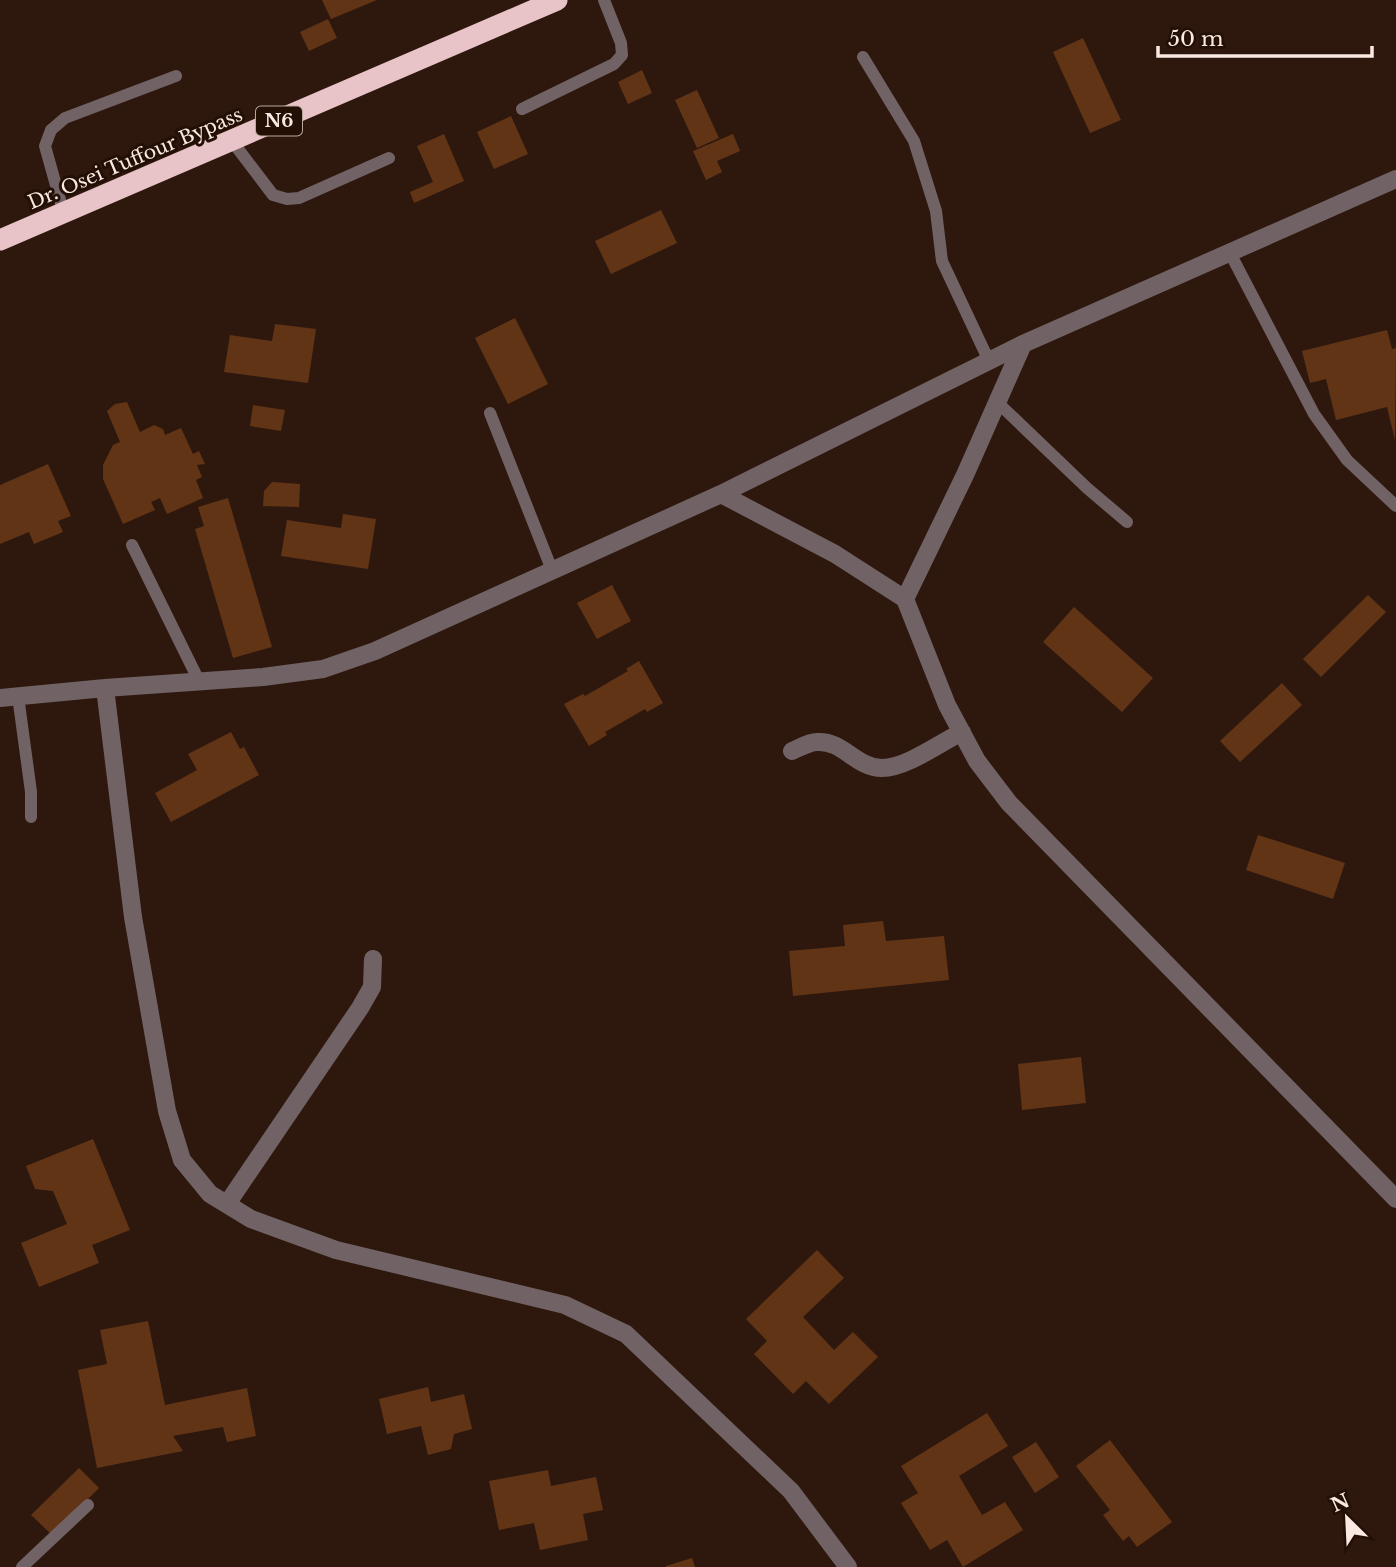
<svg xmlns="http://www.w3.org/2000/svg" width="1396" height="1567" viewBox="0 0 1396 1567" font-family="'Libre Baskerville',serif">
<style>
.building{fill:#623416}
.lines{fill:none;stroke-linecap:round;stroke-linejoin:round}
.lane{stroke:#716365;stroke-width:12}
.street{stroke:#716365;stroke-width:18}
.highway{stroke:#e8c4c8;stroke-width:21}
.labels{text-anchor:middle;stroke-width:6;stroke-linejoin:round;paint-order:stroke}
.shield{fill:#240f05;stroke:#b9a8a0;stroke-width:2}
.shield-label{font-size:18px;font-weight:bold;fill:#f9e9e2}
.street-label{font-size:19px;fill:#f9e9e2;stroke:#240f05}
</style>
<rect width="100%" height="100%" fill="#2e180e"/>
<path class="building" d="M322 0H377L331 19Z
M328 19 337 38 309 51 300 32Z
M1083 38 1121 120 1090 133 1053 52Z
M642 70 652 93 628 104 618 82Z
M697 90 719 138 697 148 675 100Z
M511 116 528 154 494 169 477 132Z
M444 134 464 181 414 203 410 192 433 182 417 146Z
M733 134 740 151 717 161 722 172 706 180 693 151Z
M661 210 677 243 611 274 595 241Z
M515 318 548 384 508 404 475 338Z
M275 324 316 329 308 383 224 372 230 335 272 341Z
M1387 330 1392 349 1396 348 1395 440 1387 407 1336 420 1326 379 1310 383 1302 351Z
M127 402 140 432 154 425 163 429 165 435 181 428 193 454 199 451 205 464 197 465 202 477 196 480 203 498 167 514 160 498 151 502 155 510 123 524 103 479V465L113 445 120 442 107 411 115 404Z
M253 405 285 410 281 431 250 426Z
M48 464 71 516 58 521 63 532 34 544 29 532 0 544V485Z
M272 482 300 484 299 507 263 506 264 491Z
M228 498 272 647 233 658 195 529 204 526 198 507Z
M343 514 376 519 368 569 281 556 287 520 341 528Z
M612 585 631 621 597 639 577 603Z
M1368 595 1386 612 1321 677 1303 659Z
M1074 607 1153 678 1122 712 1043 642Z
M639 661 663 703 647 712 645 709 605 732 607 735 589 746 564 704 583 694 585 696 628 671 626 669Z
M1282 683 1302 705 1240 762 1220 741Z
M231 732 240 749 244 747 259 775 171 822 155 793 197 770 188 754Z
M1258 835 1345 863 1333 899 1246 870Z
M883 921 886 941 944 936 949 980 793 996 789 951 845 946 843 925Z
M1081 1057 1086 1103 1022 1110 1018 1064Z
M93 1139 130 1230 92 1245 99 1263 39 1287 21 1243 67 1224 53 1191 35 1189 26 1166Z
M817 1250 844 1278 803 1317 834 1350 853 1332 878 1357 829 1404 806 1381 793 1394 754 1354 767 1341 746 1319Z
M148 1321 165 1405 247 1388 256 1436 227 1442 223 1427 173 1436 183 1451 97 1468 78 1370 107 1364 100 1330Z
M428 1387 431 1402 464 1394 472 1429 454 1434 451 1449 428 1455 421 1426 387 1434 379 1399Z
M987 1413 1008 1446 959 1476 982 1515 1005 1502 1023 1530 963 1567 947 1540 930 1550 901 1503 918 1493 901 1466Z
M1110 1440 1172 1522 1137 1547 1129 1536 1123 1541 1103 1515 1110 1510 1076 1466Z
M1036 1442 1059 1477 1035 1493 1012 1457Z
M79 1468 99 1488 52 1535 31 1515Z
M548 1470 551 1486 596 1477 603 1510 583 1514 588 1540 540 1550 534 1523 499 1530 489 1481Z
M692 1558 695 1567H666V1566Z"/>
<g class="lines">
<path class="lane" d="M863 57 914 141 936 211 942 261 989 361
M522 109 614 64 622 55 621 43 604 0
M232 141 273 195 287 199 299 198 389 158
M64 214 45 146 51 130 65 118 176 76
M1230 253 1314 414 1347 460 1396 506
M997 402 1087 488 1127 522
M490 413 552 570
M132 545 199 681
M18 696 31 792V817
M22 1567 88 1505"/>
<path class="street" d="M721 494 835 554 905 599 947 705 977 761 1009 803 1396 1199
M905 599 965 475 1023 344
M105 688 133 917 167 1111 182 1160 210 1194 251 1219 336 1250 565 1305 626 1334 791 1491 848 1567
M0 698 105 688 263 677 323 669 375 651 721 494 1023 344 1396 179
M792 751C799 748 809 742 817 742 843 740 856 768 882 768 906 768 940 743 962 732
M227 1204 360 1008 372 987 373 959"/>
<path class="highway" d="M0 240 557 0"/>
</g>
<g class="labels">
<rect class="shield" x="256" y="106.5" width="46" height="29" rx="5"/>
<g class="shield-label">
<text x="279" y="127">N6</text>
</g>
<g class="street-label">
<text transform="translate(135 158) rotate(-23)" y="7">Dr. Osei Tuffour Bypass</text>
</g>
</g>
<g transform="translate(1347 1518) rotate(336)" stroke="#240f05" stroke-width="5" paint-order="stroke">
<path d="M0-5L12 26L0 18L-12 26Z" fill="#f9e9e2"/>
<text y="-10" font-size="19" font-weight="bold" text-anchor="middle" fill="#f9e9e2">N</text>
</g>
<path d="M1158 46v10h214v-10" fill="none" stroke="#f9e9e2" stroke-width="3.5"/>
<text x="1168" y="46" font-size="21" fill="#f9e9e2" stroke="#240f05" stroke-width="5" paint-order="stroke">50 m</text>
</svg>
